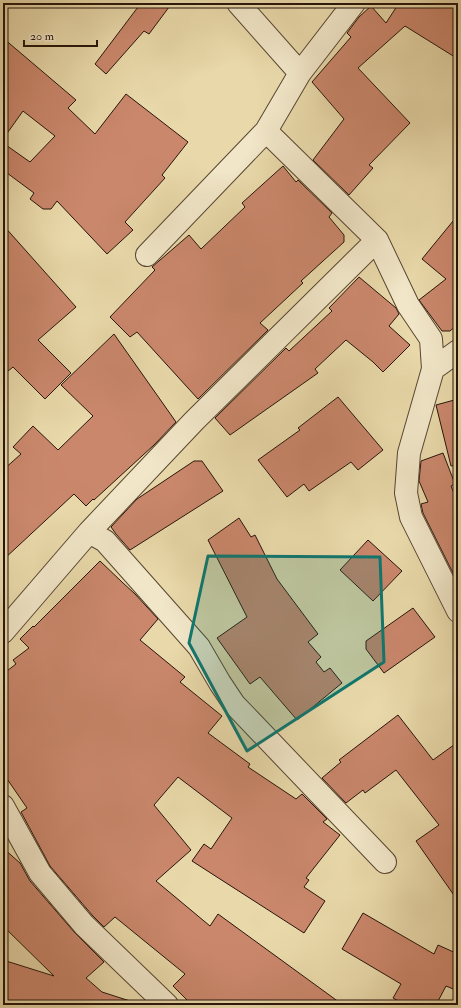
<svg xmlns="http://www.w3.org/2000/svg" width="461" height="1008" viewBox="0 0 461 1008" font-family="'IM FELL Double Pica',serif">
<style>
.building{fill:#ca876c;stroke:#27150a}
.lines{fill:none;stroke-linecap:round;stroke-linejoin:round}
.minor-casing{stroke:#584632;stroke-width:24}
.minor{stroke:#f1e6c8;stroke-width:22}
.marked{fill:#0f766e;fill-opacity:0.2;stroke:#0f766e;stroke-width:3;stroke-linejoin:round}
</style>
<rect width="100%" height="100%" fill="#e9d9aa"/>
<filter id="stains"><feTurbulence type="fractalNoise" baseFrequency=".005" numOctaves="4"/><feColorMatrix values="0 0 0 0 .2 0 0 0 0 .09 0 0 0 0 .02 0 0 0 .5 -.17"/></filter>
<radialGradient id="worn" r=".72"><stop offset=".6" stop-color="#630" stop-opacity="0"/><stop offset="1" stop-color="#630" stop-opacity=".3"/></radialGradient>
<path class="building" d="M141 3H172L149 34 144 31 106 74 95 64Z
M399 3H458V59L405 26 358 68 410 123 369 165 373 168 349 195 313 160 344 119 312 82 351 37 347 33 359 17 371 6 386 23Z
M3 38 76 100 68 108 95 134 126 94 188 142 162 175 165 178 125 222 133 230 107 254 57 201 51 209H43L30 199 34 193 3 170V143L30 162 55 136 23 111 3 139Z
M283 166 296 182 298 180 332 213 329 217 344 235V242L301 281 303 283 260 323 268 330 198 399 137 332 130 337 110 317 155 270 152 267 189 235 201 249 245 207 242 203Z
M458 215V324L450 331H442L419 300 446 279 422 259Z
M3 225 76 307 38 340 71 373 45 399 13 367 3 375Z
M359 277 396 308 399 314 389 326 410 345 383 372 373 362 346 340 315 369 318 373 230 435 215 418 286 348 289 351 332 311 329 308Z
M114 334 176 422 154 445 94 500 93 499 86 506 74 494 3 560V470L21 454 13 447 33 426 58 450 93 416 61 385Z
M338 397 383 450 358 470 351 462 309 491 304 484 287 497 258 460 300 430 298 428Z
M458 399V465L451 466 436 405Z
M443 453 455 484 451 486 458 503V583L423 513 421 504 428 502 419 481 421 461Z
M194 461H202L223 491 130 550 116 534 111 527 137 499Z
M239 518 251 537 255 535 277 579 318 634 308 642 321 657 316 662 324 672 330 668 342 683 297 720 260 677 250 684 217 638 247 617 208 540Z
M368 540 402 571 373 601 340 570Z
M100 561 122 582 135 594 158 619 140 640 185 677 180 682 222 716 208 733 250 764 248 767 296 799 302 794 327 819 323 822 340 835 306 878 309 880 304 887 325 901 304 933 192 861 204 844 211 849 232 818 178 777 154 805 191 850 156 881 210 926 218 914 343 1005H192L173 986 185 974 115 917 104 927 93 916 50 866 21 812 27 808 3 773V674L16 664 13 660 29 648 20 639 33 626 34 627Z
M413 608 435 637 384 673 366 649V641Z
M398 715 433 760 458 742V901L416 841 439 825 396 770 365 793 363 790 346 803 322 778 341 762 339 760Z
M3 848 20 863 30 881 75 933 104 962 86 978 102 992 130 1001 129 1005H3V960L54 976 3 926Z
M363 913 434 954 438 945 458 954V991L446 986 436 1005H406L393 998 401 984 342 949Z"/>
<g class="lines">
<defs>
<path id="minor" d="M238 3 300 73
M266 131 377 240 408 305 431 339 433 369 409 453 406 493 411 517 458 611
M147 255 266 131 300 73 354 3
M433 369 458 351
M89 532 105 541 199 647 220 683 234 704 385 862
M3 632 89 532 194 421 377 240
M3 806 40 873 84 925 167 1005"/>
</defs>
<use href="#minor" class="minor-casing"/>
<use href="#minor" class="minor"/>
</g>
<path class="marked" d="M208 556 380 557 384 662 247 751 189 643Z"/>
<rect width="461" height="1008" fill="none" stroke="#e9d9aa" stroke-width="16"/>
<rect x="4" y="4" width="453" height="1000" fill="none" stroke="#27150a" stroke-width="2"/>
<rect x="8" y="8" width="445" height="992" fill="none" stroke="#27150a"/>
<path d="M24 40v6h73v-6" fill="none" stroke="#27150a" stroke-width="2"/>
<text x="30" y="40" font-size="12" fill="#27150a" stroke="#f1e6c8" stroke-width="3" paint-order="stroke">20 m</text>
<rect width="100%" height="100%" filter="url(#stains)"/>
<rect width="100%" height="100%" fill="url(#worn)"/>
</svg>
